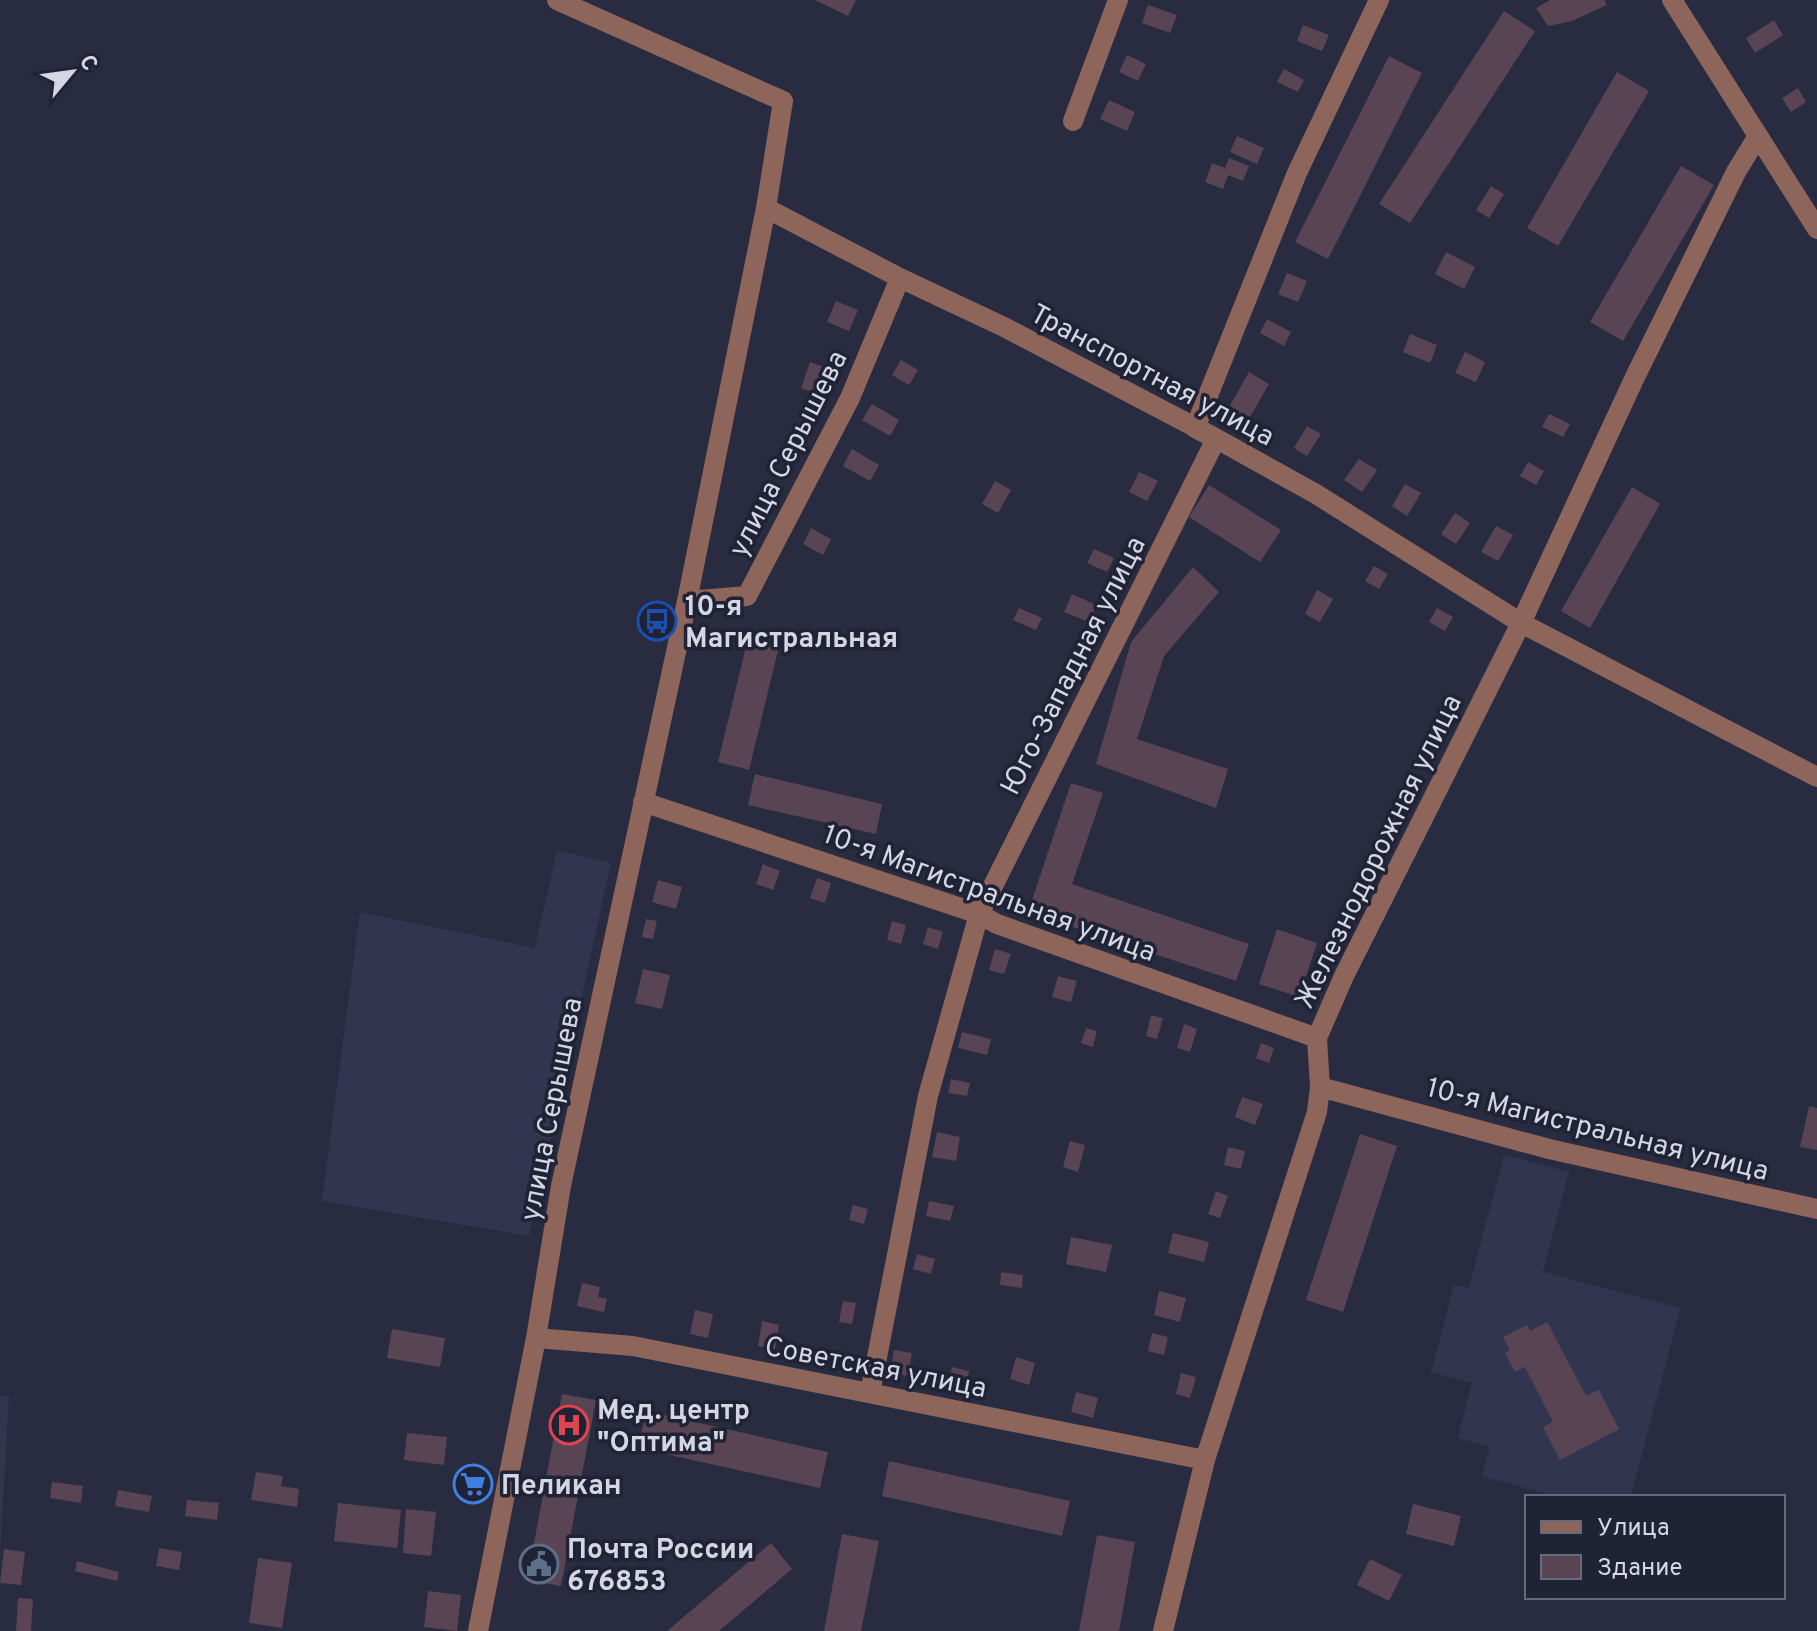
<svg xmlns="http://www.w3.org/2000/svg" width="1817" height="1631" viewBox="0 0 1817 1631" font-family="Overpass,sans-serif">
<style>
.built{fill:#323550}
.building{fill:#594454}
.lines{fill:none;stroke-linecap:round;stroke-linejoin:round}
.minor{stroke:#8d655b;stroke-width:20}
.labels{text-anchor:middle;stroke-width:7;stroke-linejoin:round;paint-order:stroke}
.street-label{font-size:28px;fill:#d4d6e4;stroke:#202236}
.poi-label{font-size:28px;font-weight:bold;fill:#d4d6e4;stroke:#202236;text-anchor:start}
</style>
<rect width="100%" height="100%" fill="#292b41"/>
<path class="built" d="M557 850 611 863 529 1236 322 1201 360 912 535 948Z
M1504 1155 1569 1172 1543 1272 1680 1308 1631 1497H1559L1482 1476 1490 1447 1458 1438 1472 1383 1431 1372 1454 1285 1469 1288Z
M0 1395 9 1397 0 1553Z"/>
<path class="building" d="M815 0H856L848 16Z
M1550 0H1604L1607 5 1572 21 1548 26 1536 8Z
M1148 5 1177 15 1170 33 1142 23Z
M1504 11 1535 31 1410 223 1379 204Z
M1774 20 1783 35 1755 53 1746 38Z
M1303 25 1329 35 1322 51 1297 41Z
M1127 55 1146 64 1138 81 1119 72Z
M1389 56 1422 73 1328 259 1295 242Z
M1284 69 1304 80 1298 92 1277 82Z
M1617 72 1649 91 1558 246 1527 228Z
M1798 88 1806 102 1791 112 1782 98Z
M1109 100 1135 112 1127 131 1100 119Z
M1237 136 1264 148 1257 164 1230 152Z
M1229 158 1249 166 1243 181 1228 175 1223 189 1205 182 1212 163 1225 168Z
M1681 166 1714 185 1623 341 1590 322Z
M1491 186 1504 194 1489 218 1476 210Z
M1446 252 1475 267 1464 289 1435 274Z
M1287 273 1307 281 1298 302 1278 294Z
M836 301 858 310 849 331 827 322Z
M1267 319 1291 332 1284 346 1260 333Z
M1410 334 1437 345 1430 363 1403 352Z
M1465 352 1485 362 1476 382 1455 373Z
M901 360 918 370 909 385 892 375Z
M810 362 830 369 826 381 820 379 815 393 801 388Z
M1249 372 1269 384 1247 422 1227 411Z
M872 404 899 420 890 436 862 420Z
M1549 414 1570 424 1563 437 1542 427Z
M1307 426 1321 434 1307 456 1294 448Z
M852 449 879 465 870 481 843 466Z
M1359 459 1377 470 1362 492 1344 480Z
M1528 462 1544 471 1536 485 1520 476Z
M1139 472 1158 481 1147 501 1129 492Z
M995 481 1011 490 998 513 982 504Z
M1405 484 1421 493 1407 516 1392 506Z
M1209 485 1281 530 1260 562 1189 517Z
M1632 487 1660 504 1590 628 1561 611Z
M1455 513 1470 523 1456 544 1441 534Z
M1496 526 1513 535 1498 561 1481 552Z
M811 528 831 539 823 555 803 544Z
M1094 549 1114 558 1107 572 1087 563Z
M1374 566 1388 574 1379 589 1365 581Z
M1193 567 1219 592 1164 656 1137 739 1228 769 1216 808 1096 764 1131 642Z
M1317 590 1333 599 1320 622 1305 614Z
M1072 594 1096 605 1089 622 1064 612Z
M1019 608 1042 618 1036 630 1013 620Z
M1437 608 1453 617 1445 631 1429 622Z
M750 630 781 638 749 770 718 762Z
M755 774 882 804 876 834 748 805Z
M1071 783 1103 793 1072 884 1249 944 1236 981 1028 912Z
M763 864 780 871 773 890 756 884Z
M817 878 831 883 825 903 810 898Z
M658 880 682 887 676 909 652 902Z
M646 919 657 921 653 939 642 937Z
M892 921 906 925 901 944 887 940Z
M928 927 943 932 938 949 923 944Z
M1277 929 1317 943 1299 997 1259 984Z
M995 949 1011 954 1004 974 989 970Z
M643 969 670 975 662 1009 635 1003Z
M1058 976 1077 981 1071 1002 1052 997Z
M1151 1015 1163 1018 1157 1039 1146 1036Z
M1184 1024 1197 1029 1190 1052 1177 1048Z
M1086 1028 1097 1031 1093 1047 1081 1043Z
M962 1032 991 1039 987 1055 958 1048Z
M1261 1043 1274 1048 1269 1063 1256 1058Z
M951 1079 970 1083 967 1096 948 1093Z
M1242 1097 1263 1104 1255 1125 1235 1117Z
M1809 1106 1817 1108V1150L1800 1147Z
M937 1132 960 1137 956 1161 932 1157Z
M1360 1134 1397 1146 1343 1312 1306 1300Z
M1070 1141 1085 1145 1078 1172 1063 1167Z
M1228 1147 1245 1151 1241 1169 1224 1165Z
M1216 1191 1228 1196 1220 1218 1208 1214Z
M929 1201 954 1206 950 1221 926 1216Z
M853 1205 868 1209 864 1224 849 1220Z
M1173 1233 1209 1242 1204 1262 1168 1253Z
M1071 1237 1112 1245 1106 1272 1066 1264Z
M917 1254 935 1259 931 1274 913 1269Z
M1001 1272 1023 1275 1022 1288 1000 1285Z
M582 1283 600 1287 598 1297 607 1299 604 1312 577 1306Z
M1159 1291 1186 1298 1180 1322 1154 1315Z
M843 1301 856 1303 852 1324 839 1322Z
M695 1310 713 1314 708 1338 690 1334Z
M762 1321 779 1325 775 1349 758 1346Z
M1547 1322 1586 1396 1599 1390 1619 1429 1560 1460 1543 1427 1553 1422 1525 1367 1515 1372 1505 1353 1510 1350 1503 1337 1527 1325 1530 1331Z
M392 1329 445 1338 440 1367 387 1358Z
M1152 1333 1168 1337 1164 1355 1148 1351Z
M894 1350 912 1353 908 1376 890 1372Z
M1016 1357 1035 1363 1029 1385 1010 1379Z
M952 1367 969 1371 965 1391 947 1387Z
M1181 1373 1196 1377 1190 1398 1176 1394Z
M1076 1392 1098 1398 1093 1418 1071 1412Z
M562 1394 596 1400 561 1586 527 1580Z
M646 1411 828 1452 820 1488 638 1448Z
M407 1433 447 1437 444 1465 404 1460Z
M889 1461 1070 1501 1062 1536 882 1496Z
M462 1470 487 1473 483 1499 458 1495Z
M256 1472 283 1476 281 1486 299 1489 297 1507 251 1500Z
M52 1482 83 1486 81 1503 50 1498Z
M118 1490 152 1496 149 1512 115 1506Z
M187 1500 219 1503 217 1520 185 1516Z
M338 1503 401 1510 397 1548 334 1541Z
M1413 1504 1461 1516 1454 1546 1406 1534Z
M406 1509 436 1512 431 1556 403 1553Z
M842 1534 879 1541 861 1631H824Z
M1097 1535 1135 1542 1119 1631H1079Z
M771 1543 792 1569 719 1631H667Z
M159 1548 182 1552 179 1570 156 1566Z
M4 1549 25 1552 21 1585 0 1583Z
M258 1558 292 1563 282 1628 249 1623Z
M1370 1559 1402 1575 1389 1601 1357 1585Z
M77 1561 119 1572 117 1581 75 1571Z
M428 1591 461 1595 457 1631 424 1627Z
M18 1598 33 1599 31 1631H16Z"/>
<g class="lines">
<path class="minor" d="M1672 0 1817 229
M1073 121 1118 0
M766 208 900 278 1004 327 1208 434 1316 494 1521 623 1817 777
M687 601 747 596 850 398 900 278
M643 802 979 914 997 924 1317 1038
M1320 1087 1549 1149 1817 1209
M536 1338 633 1346 1205 1460
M870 1393 928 1096 979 914 1216 439 1195 428 1297 173 1379 0
M478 1631 536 1338 561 1186 687 601 766 208 783 101 557 0
M1163 1631 1205 1460 1317 1112 1320 1087 1317 1038 1344 976 1521 623 1635 377 1736 172 1758 136"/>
</g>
<defs>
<symbol id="bus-ring" viewBox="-11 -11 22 22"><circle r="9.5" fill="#202236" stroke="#1a4fb4" stroke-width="1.5"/><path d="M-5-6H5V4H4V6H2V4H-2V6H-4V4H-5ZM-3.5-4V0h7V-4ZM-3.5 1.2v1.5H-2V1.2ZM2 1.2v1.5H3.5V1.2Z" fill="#1a4fb4"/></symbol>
<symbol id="hospital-ring" viewBox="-11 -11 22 22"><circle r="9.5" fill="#202236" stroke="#e0444e" stroke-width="1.5"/><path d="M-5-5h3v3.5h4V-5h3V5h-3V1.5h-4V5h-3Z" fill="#e0444e"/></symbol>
<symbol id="supermarket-ring" viewBox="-11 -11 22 22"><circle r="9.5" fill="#202236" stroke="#3f7fe0" stroke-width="1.5"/><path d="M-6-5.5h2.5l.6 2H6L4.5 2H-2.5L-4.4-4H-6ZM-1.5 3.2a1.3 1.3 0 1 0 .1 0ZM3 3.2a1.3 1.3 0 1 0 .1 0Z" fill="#3f7fe0"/></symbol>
<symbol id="civic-ring" viewBox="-11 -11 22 22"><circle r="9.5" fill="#202236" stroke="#5c6f8a" stroke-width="1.5"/><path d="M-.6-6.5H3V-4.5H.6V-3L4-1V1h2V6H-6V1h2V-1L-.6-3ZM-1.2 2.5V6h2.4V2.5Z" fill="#5c6f8a"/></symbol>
</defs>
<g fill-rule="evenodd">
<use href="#bus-ring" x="635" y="599" width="44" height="44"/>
<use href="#hospital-ring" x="547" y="1403" width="44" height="44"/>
<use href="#supermarket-ring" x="451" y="1462" width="44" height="44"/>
<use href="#civic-ring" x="517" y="1542" width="44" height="44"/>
</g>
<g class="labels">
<g class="street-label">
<text transform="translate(1153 374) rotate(28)" y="10">Транспортная улица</text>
<text transform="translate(787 453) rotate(-63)" y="10">улица Серышева</text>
<text transform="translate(1072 665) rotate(-63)" y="10">Юго-Западная улица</text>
<text transform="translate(1377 851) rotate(-64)" y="10">Железнодорожная улица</text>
<text transform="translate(990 892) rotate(20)" y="10">10-я Магистральная улица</text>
<text transform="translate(550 1109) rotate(-79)" y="10">улица Серышева</text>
<text transform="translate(1598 1128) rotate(14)" y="10">10-я Магистральная улица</text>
<text transform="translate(876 1366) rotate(11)" y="10">Советская улица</text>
</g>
<g class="poi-label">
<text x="685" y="615">10-я<tspan x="685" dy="32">Магистральная</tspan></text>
<text x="597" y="1419">Мед. центр<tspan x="597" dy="32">"Оптима"</tspan></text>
<text x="501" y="1494">Пеликан</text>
<text x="567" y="1558">Почта России<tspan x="567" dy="32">676853</tspan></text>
</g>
</g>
<rect x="1525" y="1495" width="260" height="104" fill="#202236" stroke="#686a7c" stroke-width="2"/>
<rect x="1541" y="1521" width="40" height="12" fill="#8d655b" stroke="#686a7c" stroke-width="2"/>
<text x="1597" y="1535" font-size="24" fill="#d4d6e4">Улица</text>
<rect x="1541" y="1555" width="40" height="24" fill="#594454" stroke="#686a7c" stroke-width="2"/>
<text x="1597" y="1575" font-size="24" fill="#d4d6e4">Здание</text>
<g transform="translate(72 72) rotate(61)" stroke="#202236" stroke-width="6" paint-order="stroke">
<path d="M0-6L14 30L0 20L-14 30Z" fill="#d4d6e4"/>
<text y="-12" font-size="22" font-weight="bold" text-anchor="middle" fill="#d4d6e4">С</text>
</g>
</svg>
